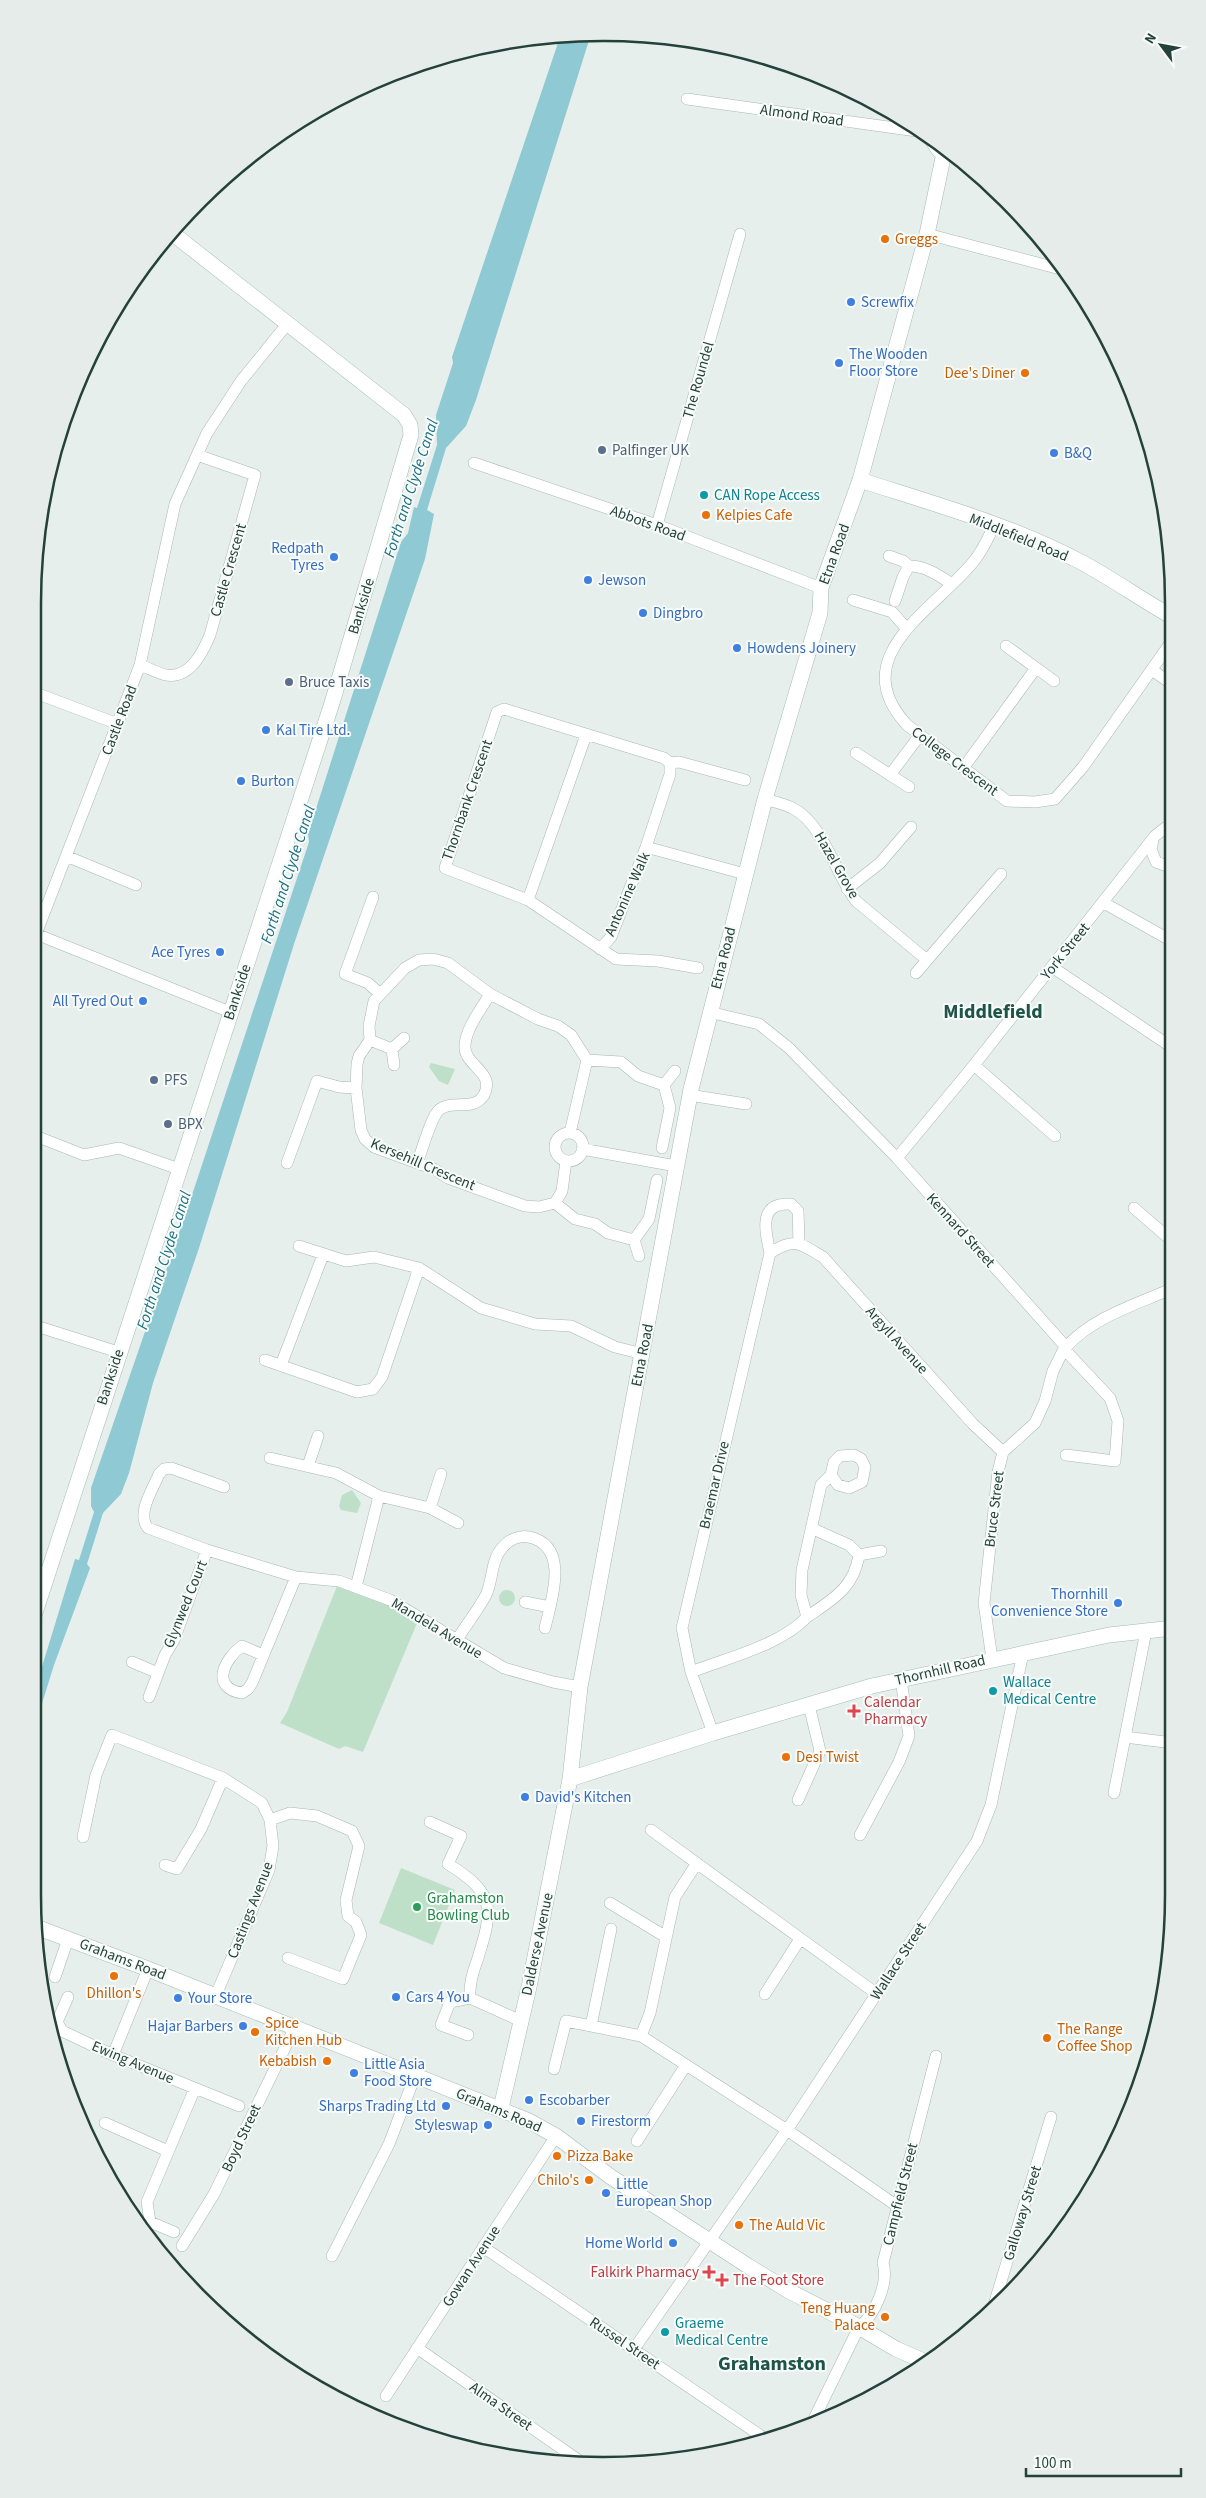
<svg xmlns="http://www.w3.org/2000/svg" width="1206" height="2498" viewBox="0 0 1206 2498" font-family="'Source Sans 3',sans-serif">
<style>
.green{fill:#bfe0c8}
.water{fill:#8ec9d4}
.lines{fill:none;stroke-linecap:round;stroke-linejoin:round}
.street-casing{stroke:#a8b8b2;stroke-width:12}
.secondary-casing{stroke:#a4bbb3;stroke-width:16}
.street{stroke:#fff;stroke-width:11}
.secondary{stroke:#fff;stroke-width:15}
.food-dot{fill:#e8710a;stroke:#f7fbf9;stroke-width:2}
.shop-dot{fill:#3f7fe0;stroke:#f7fbf9;stroke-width:2}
.service-dot{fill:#5c6f8a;stroke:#f7fbf9;stroke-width:2}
.culture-dot{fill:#0f9aa8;stroke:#f7fbf9;stroke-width:2}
.health-dot{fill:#e0444e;stroke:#f7fbf9;stroke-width:2}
.leisure-dot{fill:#2e9e5b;stroke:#f7fbf9;stroke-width:2}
.labels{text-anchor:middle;stroke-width:4;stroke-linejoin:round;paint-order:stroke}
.street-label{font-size:15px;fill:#24423a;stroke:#f7fbf9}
.food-label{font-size:15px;fill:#c56008;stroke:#f7fbf9;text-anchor:start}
.shop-label{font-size:15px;fill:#366cbe;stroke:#f7fbf9;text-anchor:start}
.service-label{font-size:15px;fill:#4e5e75;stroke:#f7fbf9;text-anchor:start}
.culture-label{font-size:15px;fill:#0d838f;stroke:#f7fbf9;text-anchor:start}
.health-label{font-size:15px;fill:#be3a42;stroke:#f7fbf9;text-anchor:start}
.leisure-label{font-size:15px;fill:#27864d;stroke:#f7fbf9;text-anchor:start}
.water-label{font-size:16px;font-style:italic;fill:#1c6f80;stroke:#f7fbf9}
.district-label{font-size:20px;font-weight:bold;fill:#1f5548;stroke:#f7fbf9}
.rim{fill:none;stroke:#24423a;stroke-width:2.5}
</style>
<rect width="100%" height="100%" fill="#e6efeb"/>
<path class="green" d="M431 1063 455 1069 448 1085 439 1081 429 1067Z
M352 1490 361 1503 357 1513 341 1510 339 1506 342 1495Z
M339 1581 420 1616 363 1752 345 1746 339 1749 280 1723 287 1712Z
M499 1598a8 8 0 1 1 16 0a8 8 0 1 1-16 0Z
M401 1868 455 1890 433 1945 379 1923Z"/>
<path class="water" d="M591 34 476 400 466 426 446 448 427 510 434 514 425 559 294 944 199 1248 153 1383 129 1473 121 1494 103 1513 87 1564 90 1568 54 1665 33 1732V1696L75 1559 79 1560 94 1512 91 1506V1488L187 1210 309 842 308 834 401 542 408 533 414 507 417 508 437 445 436 415 453 363 452 357 560 37Z"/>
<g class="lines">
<defs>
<path id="street" d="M687 99 917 131
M927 234 1064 270
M474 463 657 525 821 588
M995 524C989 536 983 550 974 561 936 609 843 656 907 725L1007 801 1035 802 1055 799 1083 767 1169 645
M657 525 740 234
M889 556 903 561 909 566
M853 600 892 612 907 629
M895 601 903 577 909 566C926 566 938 575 952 584
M1006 646 1054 681
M140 665C148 668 158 673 166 675 190 679 203 652 210 635L255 475 197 455
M1152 670 1169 682
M33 692 118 724
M856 753 909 787
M670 763 679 762 745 780
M964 767 1036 668
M890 775 920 735
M765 799C774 802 786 804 794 809 823 824 836 875 856 901L927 960
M1153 840 1151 849 1156 862 1170 867
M646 847 670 774V763L664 758 504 709 497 712 445 868 528 900 616 959 658 961 698 968
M66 856 136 885
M847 889 880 863 911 827
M373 897 345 974 368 983 380 994
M528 900 586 735
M1104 903 1170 940
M600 949 611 937 646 847 745 874
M1052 967 1170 1046
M916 973 1001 874
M230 1012 36 934 140 665 175 504 207 433 241 381 288 323
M709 1012 759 1024 789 1048 897 1158 1066 1347 1064 1349 1110 1398 1118 1421 1115 1461 1066 1455
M370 1040 392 1049 404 1038
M392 1049 394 1065
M587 1060 621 1062 638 1076 664 1085 670 1108 662 1148
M974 1065 1055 1136
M664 1085 675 1071
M689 1095 746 1104
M555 1147a14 14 0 1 1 28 0a14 14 0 1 1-28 0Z
M33 1135 84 1155 119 1148 179 1169
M582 1149 676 1166
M897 1158 974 1065 1155 836 1165 828H1170
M566 1161 562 1191 555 1203 539 1207 525 1206 448 1178 434 1169 374 1147 365 1139 361 1130 356 1088 357 1064 359 1056 370 1040 369 1026 374 1001 405 968 419 960 433 959 448 963 490 994 538 1019 558 1026 571 1035 587 1060 570 1133
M287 1163 317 1081 339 1087 356 1088
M417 1163C422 1151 431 1117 439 1110 451 1099 474 1112 484 1095 496 1071 463 1066 465 1045 466 1028 482 1008 490 994
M555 1203 575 1219 595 1224 608 1233 634 1240 649 1219 657 1180
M1134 1208 1171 1240
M634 1240 639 1256
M299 1246 346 1261 374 1257 419 1268 481 1308 535 1324 571 1326 615 1347 643 1354
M770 1253C765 1230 758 1202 791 1204L798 1211 799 1242
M33 1325 118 1352
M1066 1347C1093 1317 1135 1305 1171 1289
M265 1360 357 1392 373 1389 382 1377 419 1268
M281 1365 323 1255
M270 1458 336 1473 379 1496 430 1508 458 1523
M308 1466 318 1436
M430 1508 441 1474
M207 1550 296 1577 339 1581 390 1600 504 1668 553 1682 580 1687
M859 1555 881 1551
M356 1587 379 1496
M525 1602 550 1607
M807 1617C833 1599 854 1588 859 1555L849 1545 811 1528
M457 1640C466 1625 478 1610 486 1595 493 1580 491 1560 502 1548 508 1540 519 1535 529 1537 571 1546 551 1601 545 1628
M263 1655 242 1646C224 1659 210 1688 242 1693L248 1689 252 1683 296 1577
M992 1659 984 1603 998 1472 1003 1452 1035 1423 1045 1401 1053 1371 1064 1349
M132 1662 158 1673
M691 1672C727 1658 781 1645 807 1617L801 1595 802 1570 821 1485 831 1475 834 1462 840 1456 854 1455 861 1459 865 1467 862 1482 849 1488 838 1485 831 1475
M149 1697 165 1655 174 1640 207 1550 148 1528C136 1514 153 1489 159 1474L164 1469 171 1468 224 1487
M713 1733 691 1672 682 1628 770 1253C795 1237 799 1243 823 1257L973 1424 1003 1452
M1125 1737 1173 1743
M1114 1793 1146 1631
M798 1800 820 1751 809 1705
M270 1820 290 1813 317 1816 352 1831 359 1846 346 1900 348 1916 356 1922 361 1935 343 1979 288 1958
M430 1822 461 1836 448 1864C497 1894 493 1910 477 1961 472 1974 469 1985 470 1998L521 2021
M651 1830 877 1994
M860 1835 899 1762 909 1736 901 1679
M83 1837 96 1775 112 1735 223 1778 262 1803 270 1820 273 1846 269 1870 216 1995
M165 1865 177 1869 201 1829 223 1778
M610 1903 666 1937
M55 1977 68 1939
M765 1994 800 1939
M68 1997 57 2022 62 2031 113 2055 239 2106
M591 2026 611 1929
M468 2035 441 2025 450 2002 470 1998
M641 2036 650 2013 675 1897 697 1863
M113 2055 148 1969
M554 2069 566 2021 641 2036 787 2130 897 2206
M105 2123 168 2151
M637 2141 686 2065
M174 2232 150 2222 147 2202 195 2088
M182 2246 214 2194 295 2027
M483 2247 767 2440
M332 2256 389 2144 415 2076
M993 2308 1051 2117
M417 2348 584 2464
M634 2349 787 2130 977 1841 991 1805 1023 1653
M386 2396 556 2136
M812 2423 859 2327C875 2315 889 2283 883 2263L936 2056"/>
<path id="secondary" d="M933 141 939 150 953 154
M860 480C934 504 1011 525 1081 562 1111 578 1139 598 1169 615
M33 1619 332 703 411 435 410 425 404 415 172 233
M570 1779 713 1733 872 1686 1109 1635 1173 1628
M36 1927 148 1969 529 2121 556 2136 611 2177 748 2266 789 2291 859 2327 896 2349 926 2362
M501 2108 529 1987 570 1779 580 1687 691 1089 765 799 820 613 821 588 860 480 927 234 944 153"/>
</defs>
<use href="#street" class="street-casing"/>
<use href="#secondary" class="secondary-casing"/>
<use href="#street" class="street"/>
<use href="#secondary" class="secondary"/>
</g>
<g class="food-dot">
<circle cx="885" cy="239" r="5"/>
<circle cx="1025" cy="373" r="5"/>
<circle cx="706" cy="515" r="5"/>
<circle cx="786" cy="1757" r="5"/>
<circle cx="114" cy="1976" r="5"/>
<circle cx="255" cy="2032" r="5"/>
<circle cx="1047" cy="2038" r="5"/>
<circle cx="327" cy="2061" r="5"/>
<circle cx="557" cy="2156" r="5"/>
<circle cx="589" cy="2180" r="5"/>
<circle cx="739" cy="2225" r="5"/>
<circle cx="885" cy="2317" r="5"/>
</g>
<g class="shop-dot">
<circle cx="851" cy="302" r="5"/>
<circle cx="839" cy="363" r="5"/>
<circle cx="1054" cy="453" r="5"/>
<circle cx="334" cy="557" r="5"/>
<circle cx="588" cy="580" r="5"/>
<circle cx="643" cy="613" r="5"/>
<circle cx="737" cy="648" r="5"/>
<circle cx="266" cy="730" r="5"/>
<circle cx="241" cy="781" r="5"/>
<circle cx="220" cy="952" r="5"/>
<circle cx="143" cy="1001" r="5"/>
<circle cx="1118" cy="1603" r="5"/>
<circle cx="525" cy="1797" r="5"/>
<circle cx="396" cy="1997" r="5"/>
<circle cx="178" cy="1998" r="5"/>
<circle cx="243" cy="2026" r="5"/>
<circle cx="354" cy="2073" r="5"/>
<circle cx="529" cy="2100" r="5"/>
<circle cx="446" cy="2106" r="5"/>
<circle cx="581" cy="2121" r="5"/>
<circle cx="488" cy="2125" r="5"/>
<circle cx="606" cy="2193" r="5"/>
<circle cx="673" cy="2243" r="5"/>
</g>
<g class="service-dot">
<circle cx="602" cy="450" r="5"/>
<circle cx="289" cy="682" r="5"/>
<circle cx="154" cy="1080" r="5"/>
<circle cx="168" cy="1124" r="5"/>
</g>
<g class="culture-dot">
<circle cx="704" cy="495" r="5"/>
<circle cx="993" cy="1691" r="5"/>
<circle cx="665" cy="2332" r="5"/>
</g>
<g class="health-dot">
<path d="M851.5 1703.5h5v5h5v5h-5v5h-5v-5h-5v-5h5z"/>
<path d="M706.5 2264.5h5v5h5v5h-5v5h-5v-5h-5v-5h5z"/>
<path d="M719.5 2272.5h5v5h5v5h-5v5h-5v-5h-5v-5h5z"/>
</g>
<circle class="leisure-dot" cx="417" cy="1907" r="5"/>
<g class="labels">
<g class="street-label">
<text transform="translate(802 115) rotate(8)" y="5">Almond Road</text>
<text transform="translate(698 380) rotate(-74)" y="5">The Roundel</text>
<text transform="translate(648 523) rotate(20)" y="5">Abbots Road</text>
<text transform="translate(1019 537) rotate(22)" y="5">Middlefield Road</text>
<text transform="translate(834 554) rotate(-70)" y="5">Etna Road</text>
<text transform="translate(228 570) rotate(-74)" y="5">Castle Crescent</text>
<text transform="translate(361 606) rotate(-73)" y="5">Bankside</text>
<text transform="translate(119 720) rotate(-69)" y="5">Castle Road</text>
<text transform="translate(955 761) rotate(37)" y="5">College Crescent</text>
<text transform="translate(467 800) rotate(-71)" y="5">Thornbank Crescent</text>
<text transform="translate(837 865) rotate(60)" y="5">Hazel Grove</text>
<text transform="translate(627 894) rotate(-66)" y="5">Antonine Walk</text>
<text transform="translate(1065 951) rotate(-51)" y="5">York Street</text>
<text transform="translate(723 958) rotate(-76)" y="5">Etna Road</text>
<text transform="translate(237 992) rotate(-72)" y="5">Bankside</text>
<text transform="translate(423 1164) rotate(23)" y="5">Kersehill Crescent</text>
<text transform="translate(961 1230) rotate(48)" y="5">Kennard Street</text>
<text transform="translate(897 1340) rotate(48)" y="5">Argyll Avenue</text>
<text transform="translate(642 1355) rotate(-79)" y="5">Etna Road</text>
<text transform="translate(110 1377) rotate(-72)" y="5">Bankside</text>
<text transform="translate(714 1485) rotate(-77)" y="5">Braemar Drive</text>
<text transform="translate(994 1509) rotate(-83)" y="5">Bruce Street</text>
<text transform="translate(185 1604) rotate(-68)" y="5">Glynwed Court</text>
<text transform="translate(437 1628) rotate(31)" y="5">Mandela Avenue</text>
<text transform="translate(940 1670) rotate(-13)" y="5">Thornhill Road</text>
<text transform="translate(250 1910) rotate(-69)" y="5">Castings Avenue</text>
<text transform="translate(537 1944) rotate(-78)" y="5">Dalderse Avenue</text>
<text transform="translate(123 1959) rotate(21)" y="5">Grahams Road</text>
<text transform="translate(898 1961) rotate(-57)" y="5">Wallace Street</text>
<text transform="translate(133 2062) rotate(23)" y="5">Ewing Avenue</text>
<text transform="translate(499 2110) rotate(23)" y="5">Grahams Road</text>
<text transform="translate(241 2138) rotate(-65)" y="5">Boyd Street</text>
<text transform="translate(900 2194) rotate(-76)" y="5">Campfield Street</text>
<text transform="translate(1022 2213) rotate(-73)" y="5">Galloway Street</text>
<text transform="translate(471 2266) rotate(-57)" y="5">Gowan Avenue</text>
<text transform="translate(625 2343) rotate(34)" y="5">Russel Street</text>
<text transform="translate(501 2406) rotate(35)" y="5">Alma Street</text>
</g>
<g class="food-label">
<text x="895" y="244">Greggs</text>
<text x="1015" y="378" text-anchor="end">Dee's Diner</text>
<text x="716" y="520">Kelpies Cafe</text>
<text x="796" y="1762">Desi Twist</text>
<text x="114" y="1998" text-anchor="middle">Dhillon's</text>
<text x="265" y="2028">Spice<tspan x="265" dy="17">Kitchen Hub</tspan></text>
<text x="1057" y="2034">The Range<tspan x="1057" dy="17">Coffee Shop</tspan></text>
<text x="317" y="2066" text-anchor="end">Kebabish</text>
<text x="567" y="2161">Pizza Bake</text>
<text x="579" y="2185" text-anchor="end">Chilo's</text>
<text x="749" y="2230">The Auld Vic</text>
<text x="875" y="2313" text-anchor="end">Teng Huang<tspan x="875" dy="17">Palace</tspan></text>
</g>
<g class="shop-label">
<text x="861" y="307">Screwfix</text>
<text x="849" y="359">The Wooden<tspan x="849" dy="17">Floor Store</tspan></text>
<text x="1064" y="458">B&amp;Q</text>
<text x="324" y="553" text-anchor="end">Redpath<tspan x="324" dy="17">Tyres</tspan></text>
<text x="598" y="585">Jewson</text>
<text x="653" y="618">Dingbro</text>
<text x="747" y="653">Howdens Joinery</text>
<text x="276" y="735">Kal Tire Ltd.</text>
<text x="251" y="786">Burton</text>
<text x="210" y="957" text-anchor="end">Ace Tyres</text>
<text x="133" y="1006" text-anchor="end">All Tyred Out</text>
<text x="1108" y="1599" text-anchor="end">Thornhill<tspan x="1108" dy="17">Convenience Store</tspan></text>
<text x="535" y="1802">David's Kitchen</text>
<text x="406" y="2002">Cars 4 You</text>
<text x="188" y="2003">Your Store</text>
<text x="233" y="2031" text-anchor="end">Hajar Barbers</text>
<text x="364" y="2069">Little Asia<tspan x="364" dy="17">Food Store</tspan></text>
<text x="539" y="2105">Escobarber</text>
<text x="436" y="2111" text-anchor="end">Sharps Trading Ltd</text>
<text x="591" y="2126">Firestorm</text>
<text x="478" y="2130" text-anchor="end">Styleswap</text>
<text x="616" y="2189">Little<tspan x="616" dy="17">European Shop</tspan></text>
<text x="663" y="2248" text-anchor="end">Home World</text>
</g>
<g class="service-label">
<text x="612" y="455">Palfinger UK</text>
<text x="299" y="687">Bruce Taxis</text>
<text x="164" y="1085">PFS</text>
<text x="178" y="1129">BPX</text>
</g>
<g class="culture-label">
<text x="714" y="500">CAN Rope Access</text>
<text x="1003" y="1687">Wallace<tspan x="1003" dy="17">Medical Centre</tspan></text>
<text x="675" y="2328">Graeme<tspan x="675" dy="17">Medical Centre</tspan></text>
</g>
<g class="health-label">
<text x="864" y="1707">Calendar<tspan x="864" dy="17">Pharmacy</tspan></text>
<text x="699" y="2277" text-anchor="end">Falkirk Pharmacy</text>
<text x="733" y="2285">The Foot Store</text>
</g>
<g class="leisure-label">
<text x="427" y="1903">Grahamston<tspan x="427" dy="17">Bowling Club</tspan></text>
</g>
<g class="water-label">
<text transform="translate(410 488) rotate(-72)" y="6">Forth and Clyde Canal</text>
<text transform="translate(287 874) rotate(-72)" y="6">Forth and Clyde Canal</text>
<text transform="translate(163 1260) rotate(-72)" y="6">Forth and Clyde Canal</text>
</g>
<g class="district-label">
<text x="993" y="1018">Middlefield</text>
<text x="772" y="2370">Grahamston</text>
</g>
</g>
<path d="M0 0H1206V2498H0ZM603 41H603A562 562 0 0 1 1165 603V1895A562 562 0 0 1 603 2457H603A562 562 0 0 1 41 1895V603A562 562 0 0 1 603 41Z" fill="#e6ecea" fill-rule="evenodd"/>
<path class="rim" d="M603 41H603A562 562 0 0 1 1165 603V1895A562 562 0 0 1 603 2457H603A562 562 0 0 1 41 1895V603A562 562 0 0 1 603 41Z"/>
<g transform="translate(1161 45) rotate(302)" stroke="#f7fbf9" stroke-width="4" paint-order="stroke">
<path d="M0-4L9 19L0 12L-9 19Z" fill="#24423a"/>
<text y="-8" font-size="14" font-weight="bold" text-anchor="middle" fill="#24423a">N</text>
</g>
<path d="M1026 2468v8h155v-8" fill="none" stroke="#24423a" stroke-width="2.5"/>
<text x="1034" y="2468" font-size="15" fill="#24423a" stroke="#f7fbf9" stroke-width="4" paint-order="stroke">100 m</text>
</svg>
